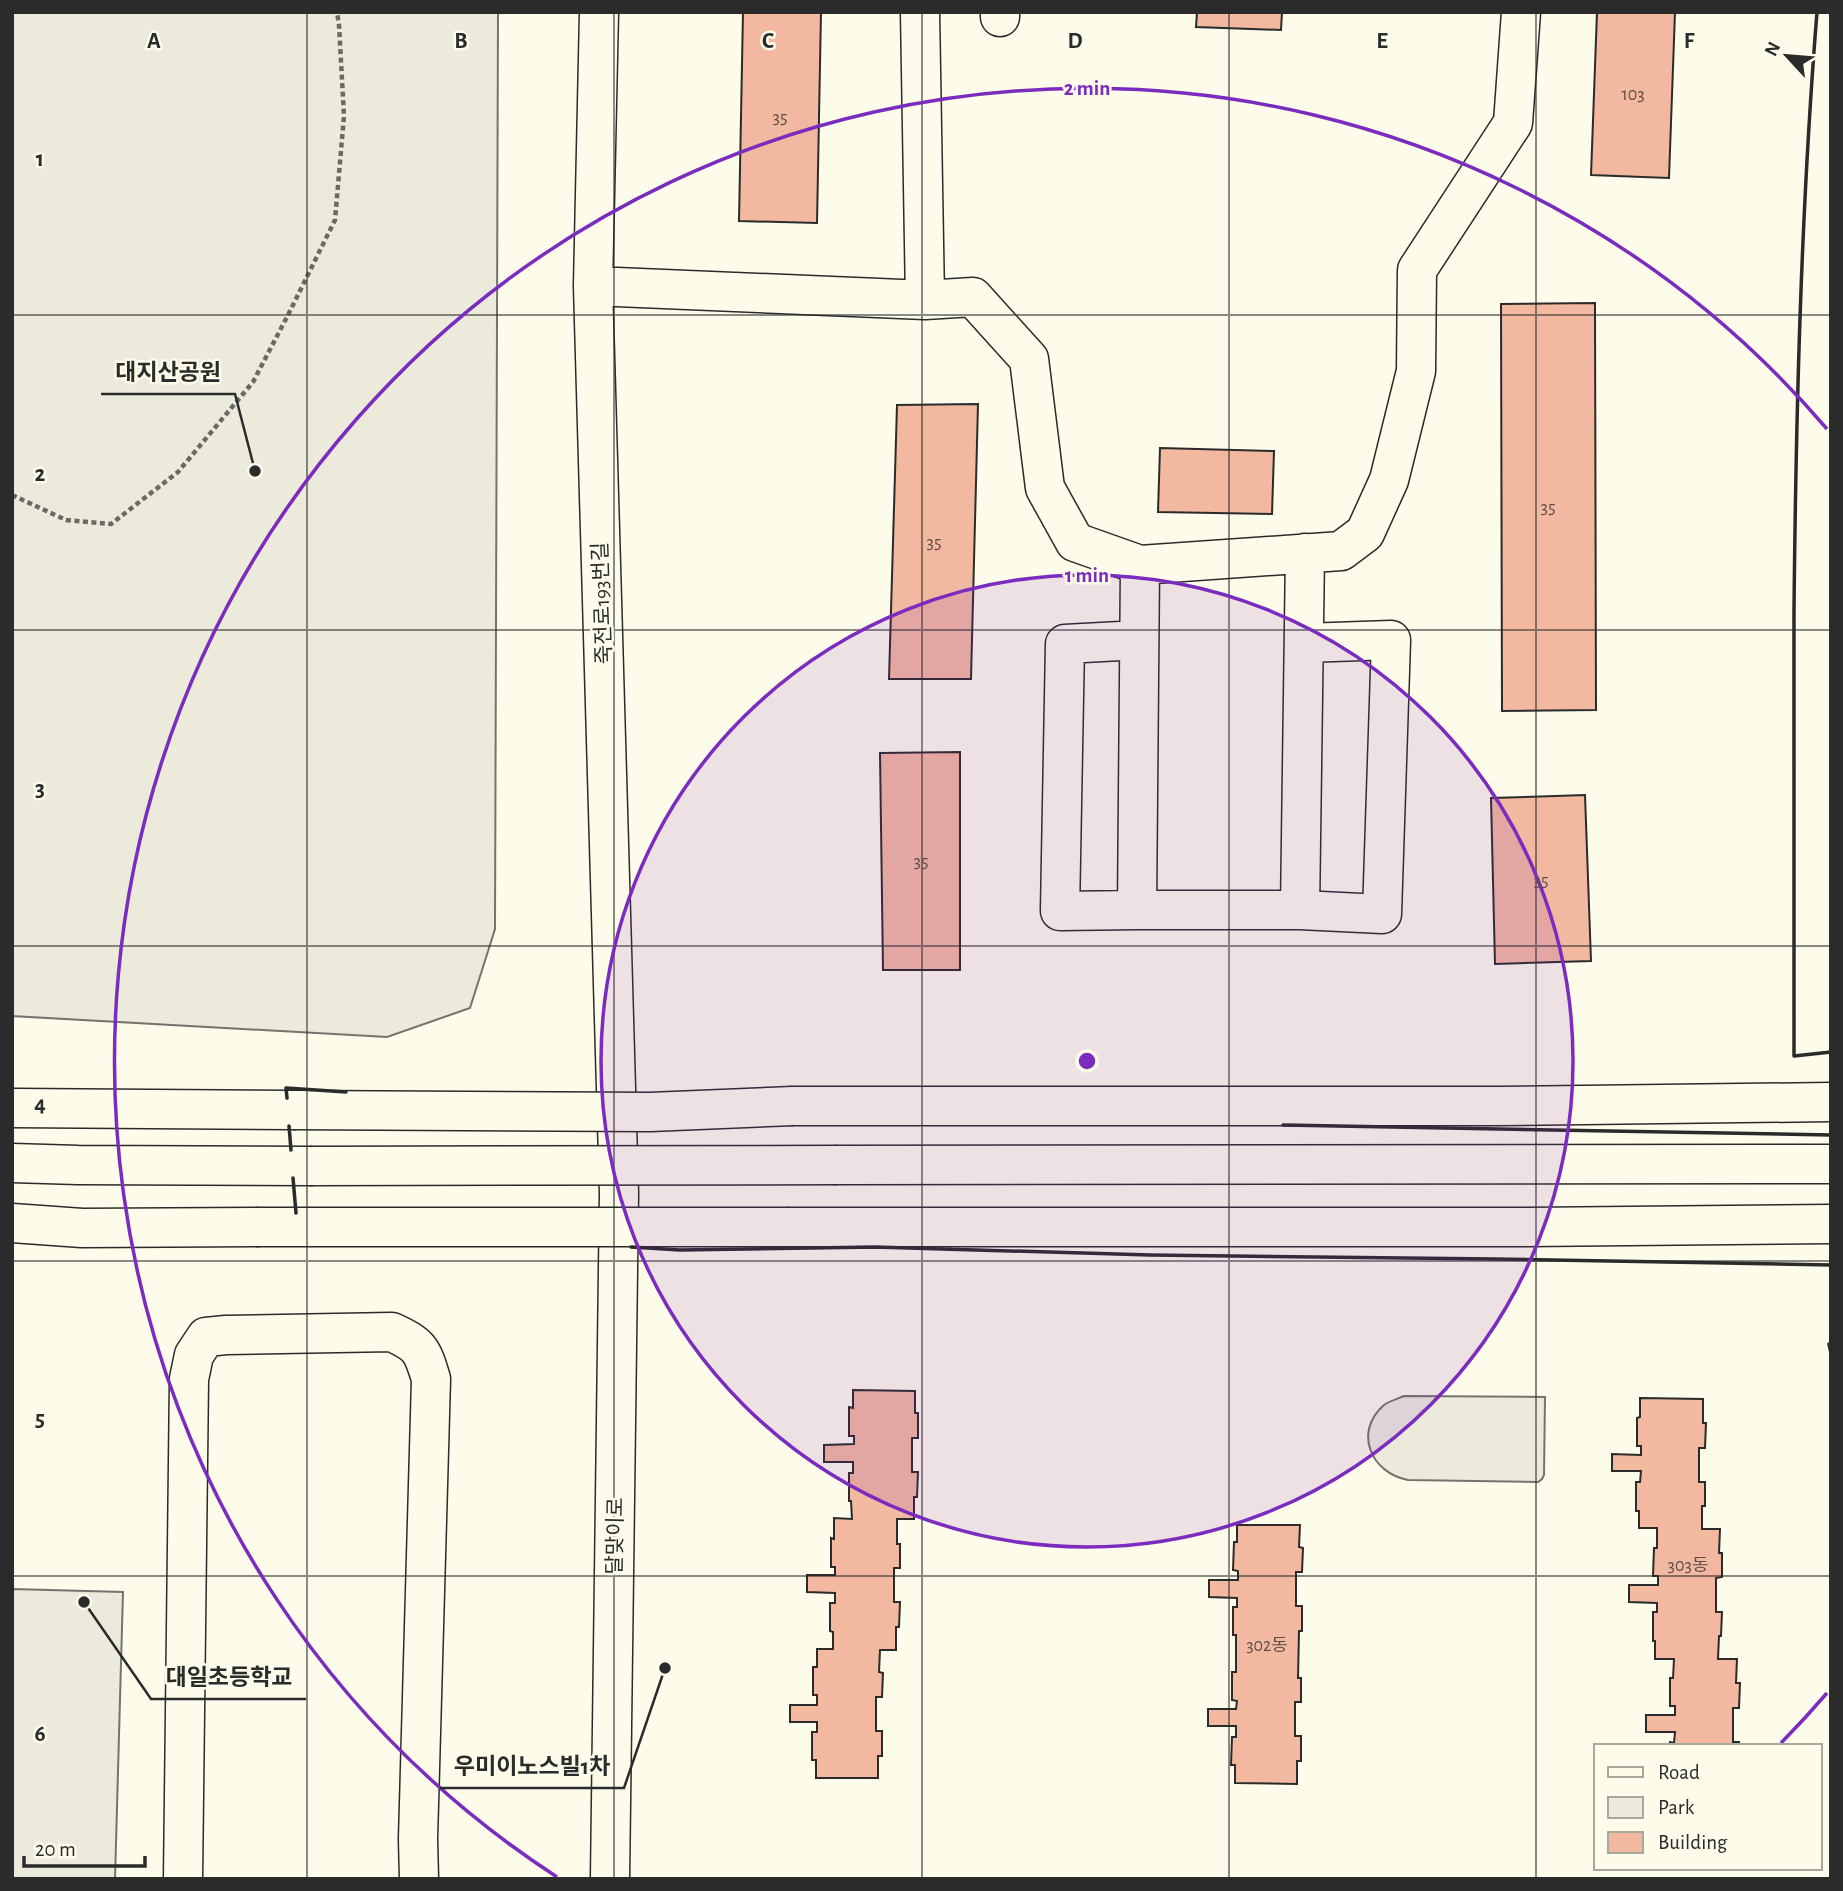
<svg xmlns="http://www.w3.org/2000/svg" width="1843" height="1891" viewBox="0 0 1843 1891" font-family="'Alegreya Sans','Noto Sans KR',sans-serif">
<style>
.green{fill:#ecebdb;stroke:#74746e;stroke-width:2}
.building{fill:#f2b8a0;stroke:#2b2b2b;stroke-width:2}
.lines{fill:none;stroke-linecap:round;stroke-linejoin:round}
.minor-casing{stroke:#2b2b2b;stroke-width:41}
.major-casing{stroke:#2b2b2b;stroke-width:41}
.path{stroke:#6a6964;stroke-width:4.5;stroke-dasharray:5 3.5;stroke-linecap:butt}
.minor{stroke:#fdfbea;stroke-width:38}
.major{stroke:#fdfbea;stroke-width:38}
.major-bridge-casing{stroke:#2b2b2b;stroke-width:41;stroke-linecap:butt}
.major-bridge{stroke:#fdfbea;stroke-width:38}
.wall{stroke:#2b2b2b;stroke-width:3.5}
.grid{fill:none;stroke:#2b2b2b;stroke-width:2;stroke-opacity:0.55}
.ring{fill:none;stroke:#7b2cbf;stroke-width:3.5}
.labels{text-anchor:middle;stroke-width:5;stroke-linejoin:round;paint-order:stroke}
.number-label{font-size:18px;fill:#5d4e48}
.street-label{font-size:21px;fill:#2b2b2b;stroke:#fdfbea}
.grid-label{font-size:23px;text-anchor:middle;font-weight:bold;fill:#2b2b2b;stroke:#fdfbea;stroke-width:5;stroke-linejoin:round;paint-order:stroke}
.centre{fill:#7b2cbf;stroke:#fdfbea;stroke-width:3.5}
.ring-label{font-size:21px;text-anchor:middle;font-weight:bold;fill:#7b2cbf;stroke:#fdfbea;stroke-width:5;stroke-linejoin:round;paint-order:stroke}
.leader{fill:none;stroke:#2b2b2b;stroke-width:2.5}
.callout-dot{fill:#2b2b2b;stroke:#fdfbea;stroke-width:2.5}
.callout-label{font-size:23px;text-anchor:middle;font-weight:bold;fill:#2b2b2b;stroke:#fdfbea;stroke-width:5;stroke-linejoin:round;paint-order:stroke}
</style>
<rect width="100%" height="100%" fill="#fdfbea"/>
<path class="green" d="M12 12H498L495 929 470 1008 387 1037 12 1016Z
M1404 1396 1545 1397 1544 1475 1542 1479 1538 1482 1408 1480C1371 1473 1353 1432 1384 1405 1389 1401 1398 1399 1404 1396Z
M12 1589 123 1592 115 1879H12Z"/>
<path class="building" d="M743 12H821L817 223 739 221Z
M1197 12H1282L1281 30 1196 27Z
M1597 12H1675L1669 178 1591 175Z
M1595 303 1596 710 1502 711 1501 304Z
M978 404 971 679H889L897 405Z
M1160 448 1274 451 1272 514 1158 512Z
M960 752V970H883L880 753Z
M1585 795 1591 961 1495 964 1491 798Z
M853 1390 915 1391V1413H918V1438H912V1472H918L917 1497H914V1519H897V1544H900V1568H894V1602H900L899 1627H896V1650H880L879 1672 883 1673 882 1697H876V1731H882V1756H878V1778H816V1760H812V1732H817V1722H790V1705H817V1695H813V1667H817V1649H833V1632L830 1631V1603H835V1593L807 1592V1575H835V1567H831V1538L834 1539V1518L852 1519 851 1501H849V1473H853V1462H824V1445L854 1444V1436H849V1407L853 1408Z
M1640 1398 1703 1399V1423H1706L1705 1448H1699V1482H1705V1506H1702V1529H1720L1719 1553H1722V1577L1716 1578V1612H1722L1721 1636H1719L1718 1659H1737L1736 1683H1740L1739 1708H1733V1742H1739V1746H1670V1742L1674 1743 1675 1732H1646V1715H1675V1706H1670V1678H1673L1674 1659H1655V1641H1653V1612H1657V1603L1629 1602V1585H1658V1576H1653L1654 1548H1657V1528H1639V1511H1636V1482H1640L1641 1471H1612V1454L1641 1455V1446H1637V1418L1640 1417Z
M1237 1525H1300L1299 1547 1303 1548 1302 1572H1296V1606H1302V1631H1299L1298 1678H1301V1702H1295V1736H1301V1761H1297V1784L1235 1783V1765H1231L1232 1737H1236V1726H1208V1709H1236L1237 1701 1232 1700V1672H1236V1635H1233V1607H1237V1598L1209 1597V1580H1238V1571L1233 1570 1234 1542H1237Z"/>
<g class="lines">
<defs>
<path id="minor" d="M599 12 593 286 619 1193 610 1879
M920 12 925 300
M1000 12V17
M593 286 925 300 973 297 1029 359 1045 488 1075 542 1140 565 1341 551 1365 533 1389 480 1416 371 1417 270 1513 123 1521 12
M1140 565 1137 910H1300L1305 553
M1137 910 1060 911 1065 644 1139 640
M1300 910 1382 914 1391 640 1304 643
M183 1879 189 1379 194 1355 206 1337 226 1335 392 1332C420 1345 422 1349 431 1379L418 1839 419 1879"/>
<path id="major" d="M793 1106H1498L1831 1102
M12 1108 293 1110
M12 1163 78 1165 310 1166
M837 1165 1831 1164
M12 1223 82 1228 256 1227
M789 1227H1528L1831 1224"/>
</defs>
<use href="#minor" class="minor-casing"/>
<use href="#major" class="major-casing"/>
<path class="path" d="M12 495 66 520 111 524 178 472 253 382 288 315 335 220 344 116 339 25 337 12"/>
<use href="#minor" class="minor"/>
<use href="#major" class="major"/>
<defs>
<path id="major-bridge" d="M293 1110 650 1112 793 1106
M310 1166 837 1165
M256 1227H789"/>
</defs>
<use href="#major-bridge" class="major-bridge-casing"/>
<use href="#major-bridge" class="major-bridge"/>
<path class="wall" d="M1817 12C1801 211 1796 411 1794 611 1793 759 1793 907 1794 1056L1831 1052
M287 1098 286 1088 346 1092
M1283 1125 1831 1135
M289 1126 291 1150
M293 1178 296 1213
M631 1247 680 1250 875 1247 1150 1255 1495 1259 1831 1265
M1831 1343 1829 1344 1831 1353"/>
</g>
<path class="grid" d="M307 12V1879M614 12V1879M922 12V1879M1229 12V1879M1536 12V1879M12 315H1831M12 630H1831M12 946H1831M12 1261H1831M12 1576H1831"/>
<circle cx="1087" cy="1061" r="486" fill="#7b2cbf" fill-opacity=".12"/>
<g class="ring">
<circle cx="1087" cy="1061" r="486"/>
<path d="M1827 1693A973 973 0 0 1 1781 1743M557 1877A973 973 0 1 1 1827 429"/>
</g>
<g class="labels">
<g class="number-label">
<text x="1633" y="100">103</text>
<text x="780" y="123">35</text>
<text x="1548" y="513">35</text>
<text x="934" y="548">35</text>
<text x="921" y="867">35</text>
<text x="1541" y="886">35</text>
<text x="1688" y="1571">303동</text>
<text x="1267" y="1651">302동</text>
</g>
<g class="street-label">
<text transform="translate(602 603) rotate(-92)" y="7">죽전로193번길</text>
<text transform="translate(615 1536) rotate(-89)" y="7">달맞이로</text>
</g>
</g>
<g class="grid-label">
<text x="154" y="48">A</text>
<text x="461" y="48">B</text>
<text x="768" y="48">C</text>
<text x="1075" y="48">D</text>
<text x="1382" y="48">E</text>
<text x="1689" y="48">F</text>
<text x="40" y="166">1</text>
<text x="40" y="481">2</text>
<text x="40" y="796">3</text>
<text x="40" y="1111">4</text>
<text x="40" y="1426">5</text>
<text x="40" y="1741">6</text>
</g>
<circle cx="1087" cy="1061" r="10" class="centre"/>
<g class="ring-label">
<text x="1087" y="95">2 min</text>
<text x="1087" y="582">1 min</text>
</g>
<path class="leader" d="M255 471L235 394H101M84 1602L151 1699H306M665 1668L624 1788H440"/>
<g class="callout-dot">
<circle cx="255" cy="471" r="7"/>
<circle cx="84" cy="1602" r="7"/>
<circle cx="665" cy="1668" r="7"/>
</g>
<g class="callout-label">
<text x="168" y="380">대지산공원</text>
<text x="229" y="1685">대일초등학교</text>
<text x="532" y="1774">우미이노스빌1차</text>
</g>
<rect width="1843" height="1891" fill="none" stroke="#2b2b2b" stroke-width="28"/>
<rect x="1594" y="1744" width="228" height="126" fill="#fdfbea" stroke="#a9a89e" stroke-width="2"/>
<rect x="1608" y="1767" width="35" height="10" fill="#fdfbea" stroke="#a9a89e" stroke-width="2"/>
<text x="1658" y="1779" font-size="21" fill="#2b2b2b">Road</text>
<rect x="1608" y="1797" width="35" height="21" fill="#ecebdb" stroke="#a9a89e" stroke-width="2"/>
<text x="1658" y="1814" font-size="21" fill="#2b2b2b">Park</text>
<rect x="1608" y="1832" width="35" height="21" fill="#f2b8a0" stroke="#a9a89e" stroke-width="2"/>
<text x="1658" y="1849" font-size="21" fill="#2b2b2b">Building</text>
<g transform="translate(1787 56) rotate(296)" stroke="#fdfbea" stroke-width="5" paint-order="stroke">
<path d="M0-5L12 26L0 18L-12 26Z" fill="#2b2b2b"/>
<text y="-10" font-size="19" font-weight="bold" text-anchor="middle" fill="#2b2b2b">N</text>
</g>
<path d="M24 1856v10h121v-10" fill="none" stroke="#2b2b2b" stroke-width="3.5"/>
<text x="35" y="1856" font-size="21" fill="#2b2b2b" stroke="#fdfbea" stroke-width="5" paint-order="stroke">20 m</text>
</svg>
